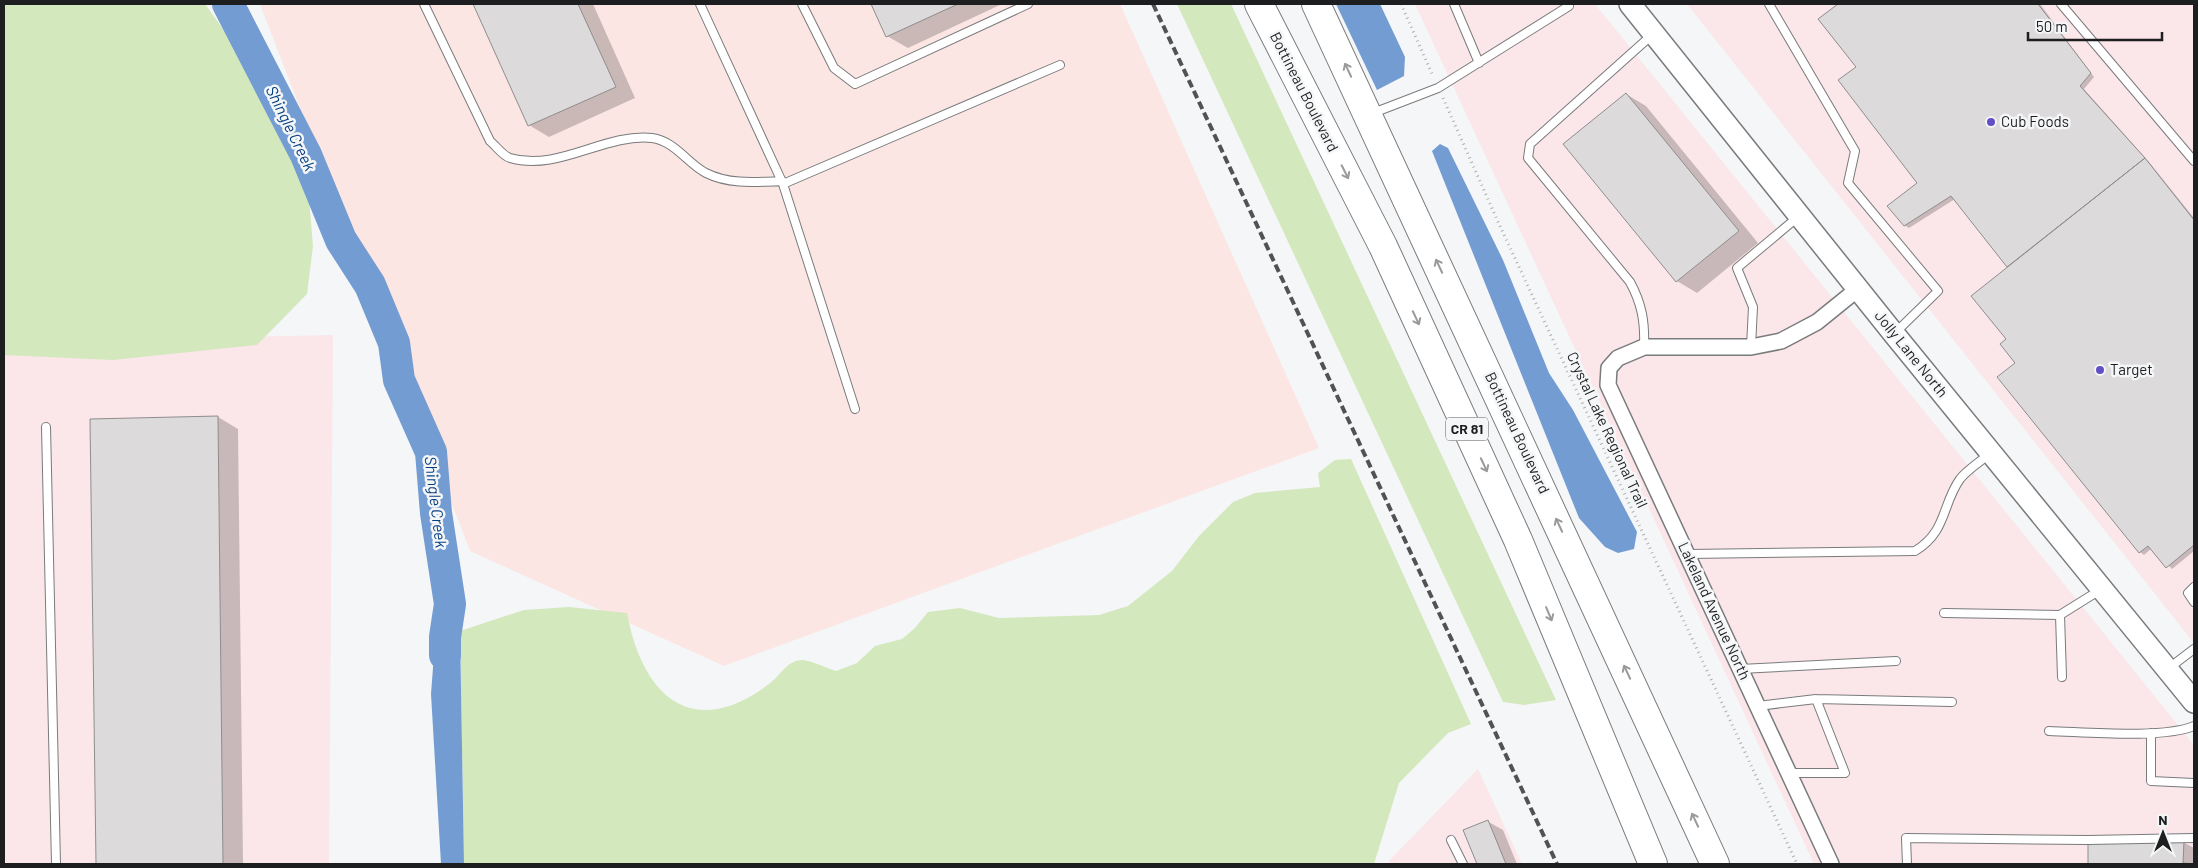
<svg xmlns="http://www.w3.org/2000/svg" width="2198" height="868" viewBox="0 0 2198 868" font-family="Barlow,sans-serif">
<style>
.commercial{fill:#fbe6e9}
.industrial{fill:#fce6e3}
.green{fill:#d4e8be}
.water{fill:#739cd3}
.shadow{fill:#0003}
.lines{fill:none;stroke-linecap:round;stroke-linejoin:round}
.river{stroke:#739cd3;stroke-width:32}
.building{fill:#dcdadb;stroke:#8f8d8f}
.lane-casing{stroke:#797b7d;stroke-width:10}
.street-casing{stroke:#797b7d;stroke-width:18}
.secondary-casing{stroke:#797b7d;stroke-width:24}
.highway-casing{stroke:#797b7d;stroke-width:30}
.path{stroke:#aeb0b2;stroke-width:3;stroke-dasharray:1 4;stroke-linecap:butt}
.lane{stroke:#fff;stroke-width:8}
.street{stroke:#fff;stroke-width:15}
.secondary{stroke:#fff;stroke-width:21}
.highway{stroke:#fff;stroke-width:28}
.rail{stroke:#515253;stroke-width:4;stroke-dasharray:8 4;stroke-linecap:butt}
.oneway{stroke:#999a9a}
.poi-dot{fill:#624fc8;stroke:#f4f6f8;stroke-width:2}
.labels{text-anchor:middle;stroke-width:5;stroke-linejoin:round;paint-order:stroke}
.shield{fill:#f4f6f8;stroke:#5e5f60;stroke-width:1}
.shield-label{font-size:14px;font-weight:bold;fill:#1d1e1f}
.street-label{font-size:15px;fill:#1d1e1f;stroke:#f4f6f8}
.poi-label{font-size:15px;fill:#1d1e1f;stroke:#f4f6f8;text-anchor:start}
.water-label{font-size:16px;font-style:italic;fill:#064082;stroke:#f4f6f8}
</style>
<rect width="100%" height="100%" fill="#f4f6f8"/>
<path class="commercial" d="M1415 4H1595L2194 745V864H1814Z
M1687 4H2194V643Z
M333 335 329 864H4V342Z
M1478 769 1522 864H1388L1389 861Z"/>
<path class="industrial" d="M260 4H1120L1319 448 724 666 470 551Z"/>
<path class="green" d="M4 4H205L252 69 309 199 313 246 307 294 257 345 113 360 4 355Z
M1177 4H1231L1556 700 1524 705 1503 702Z
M1351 459 1471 724 1448 733 1399 783 1374 864H464L460 631 524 610 569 607 627 613C642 696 692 742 769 684 780 676 788 659 803 660 813 661 826 668 836 671L857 663 875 646 902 639 915 628 928 612 960 608 999 618 1099 615 1128 606 1172 571 1199 536 1233 502 1255 493 1320 487 1318 473 1335 460Z"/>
<path class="water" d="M1336 4H1380L1405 57 1404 76 1377 90Z
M1440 144 1448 148 1503 260 1549 373 1573 410 1637 532 1634 549 1618 553 1605 547 1579 518 1432 151Z
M455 604 460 631 464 864H441L431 694 436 628Z"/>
<path class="shadow" d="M474 4H593L635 98 549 137 529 125Z
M872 4H1002L908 48 887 36Z
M1840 4H2040L2094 77 2084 89 2149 162 2194 218V551L2172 569 2152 548 2144 555 2140 552 2017 363 2008 340 2009 267 1955 199 1909 228 1904 225 1919 184 1858 67 1820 19Z
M1626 94 1646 106 1758 243 1697 293 1677 281Z
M218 417 238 429 243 864H97L91 420Z
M1487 821 1503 830 1517 864H1479L1465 830Z
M2090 841 2183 842 2194 848V864H2090Z"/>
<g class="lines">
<path class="river" d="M228 4 306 155 341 240 370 285 394 343 399 380 431 452 436 513 450 604 445 637V655"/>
</g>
<path class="building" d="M473 4H578L616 87 528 126Z
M871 4H958L886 37Z
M1838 4H2038L2091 73 2080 86 2145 158 2007 267 1951 196 1904 226 1887 206 1917 183 1838 80 1856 67 1818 19Z
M1626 93 1739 231 1676 282 1563 144Z
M2145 158 2194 220V545L2166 568 2148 546 2139 553 1997 377 2015 363 2000 344 2006 339 1971 296Z
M218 416 223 864H96L90 419Z
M1488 820 1506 864H1477L1463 830Z
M2088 840 2184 841 2183 863 2194 864H2088Z"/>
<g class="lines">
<defs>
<path id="lane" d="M424 4 490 141C496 146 503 156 510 158 559 172 604 133 652 138 675 141 688 164 706 173 730 185 757 182 782 181
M700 4 783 184 855 409
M802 4 834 68 855 84 1028 4
M1454 4 1479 63
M1769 4 1855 151 1848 183 1938 291 1894 334
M2061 4 2194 161
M1373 113 1438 88 1569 6 1567 4
M783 184 1060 65
M1644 347C1645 322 1642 304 1630 282L1528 158 1530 144 1653 34
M1751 347 1753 307 1737 268 1799 216
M46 427 56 864
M1687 554 1915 551C1947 532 1942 504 1960 479 1967 470 1980 462 1989 454
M2194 587 2188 593 2194 602
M1944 613 2060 615 2100 590
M2060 615 2062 677
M2169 668 2194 649
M1740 669 1896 661
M1816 699 1952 702
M1758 706 1816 699 1845 773H1790
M2049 731C2086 732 2163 739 2194 726
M2151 733V781L2194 783
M1451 840 1463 864
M1907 864 1906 838 2088 840 2194 838"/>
<path id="street" d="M1831 864 1608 385 1609 368 1618 358 1644 347H1751L1781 341 1817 322 1859 288"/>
<path id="secondary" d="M1630 4 1894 334 2194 702"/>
<path id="highway" d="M1259 4 1383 246 1518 540 1653 864
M1316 4 1715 864"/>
</defs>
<use href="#lane" class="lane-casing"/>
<use href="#street" class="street-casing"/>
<use href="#secondary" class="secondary-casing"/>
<use href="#highway" class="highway-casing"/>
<path class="path" d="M1401 4 1433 76
M1443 98 1499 224 1797 864"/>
<use href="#lane" class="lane"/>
<use href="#street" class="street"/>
<use href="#secondary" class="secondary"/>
<use href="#highway" class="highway"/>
<path class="rail" d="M1153 4 1557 864"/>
</g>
<defs><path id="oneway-shaft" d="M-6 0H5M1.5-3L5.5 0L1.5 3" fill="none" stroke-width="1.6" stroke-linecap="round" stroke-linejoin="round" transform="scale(1.25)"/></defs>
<g class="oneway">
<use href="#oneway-shaft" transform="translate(1348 70) rotate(-115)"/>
<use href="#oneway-shaft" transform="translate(1345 172) rotate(63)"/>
<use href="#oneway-shaft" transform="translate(1439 266) rotate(-115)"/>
<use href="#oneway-shaft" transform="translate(1416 318) rotate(65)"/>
<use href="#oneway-shaft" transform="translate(1484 465) rotate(65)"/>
<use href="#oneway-shaft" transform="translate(1559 525) rotate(-115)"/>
<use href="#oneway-shaft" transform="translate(1549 614) rotate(67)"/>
<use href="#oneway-shaft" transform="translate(1627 672) rotate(-115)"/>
<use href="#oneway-shaft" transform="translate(1695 820) rotate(-115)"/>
</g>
<g class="poi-dot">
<circle cx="1991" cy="122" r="5"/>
<circle cx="2100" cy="370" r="5"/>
</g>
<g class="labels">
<rect class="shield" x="1446" y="417.5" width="42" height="23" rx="4"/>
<g class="shield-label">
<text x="1467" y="434">CR 81</text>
</g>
<g class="street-label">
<text transform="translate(1304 92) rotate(63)" y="5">Bottineau Boulevard</text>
<text transform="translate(1911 354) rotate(51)" y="5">Jolly Lane North</text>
<text transform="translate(1607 430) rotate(65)" y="5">Crystal Lake Regional Trail</text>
<text transform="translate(1517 433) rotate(65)" y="5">Bottineau Boulevard</text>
<text transform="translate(1714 611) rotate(65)" y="5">Lakeland Avenue North</text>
</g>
<g class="poi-label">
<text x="2001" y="127">Cub Foods</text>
<text x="2110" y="375">Target</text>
</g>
<g class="water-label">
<text transform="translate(291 128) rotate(64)" y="6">Shingle Creek</text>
<text transform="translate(436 502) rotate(83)" y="6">Shingle Creek</text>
</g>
</g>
<rect width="2198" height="868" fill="none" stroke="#1d1e1f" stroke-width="10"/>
<g transform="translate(2163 833)" stroke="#f4f6f8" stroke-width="4" paint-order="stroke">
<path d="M0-4L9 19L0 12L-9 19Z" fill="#1d1e1f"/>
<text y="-8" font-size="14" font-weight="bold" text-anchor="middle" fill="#1d1e1f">N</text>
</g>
<path d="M2028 32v8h134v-8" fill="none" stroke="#1d1e1f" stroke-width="2.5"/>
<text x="2036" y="32" font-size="15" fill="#1d1e1f" stroke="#f4f6f8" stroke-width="4" paint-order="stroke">50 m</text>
</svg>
